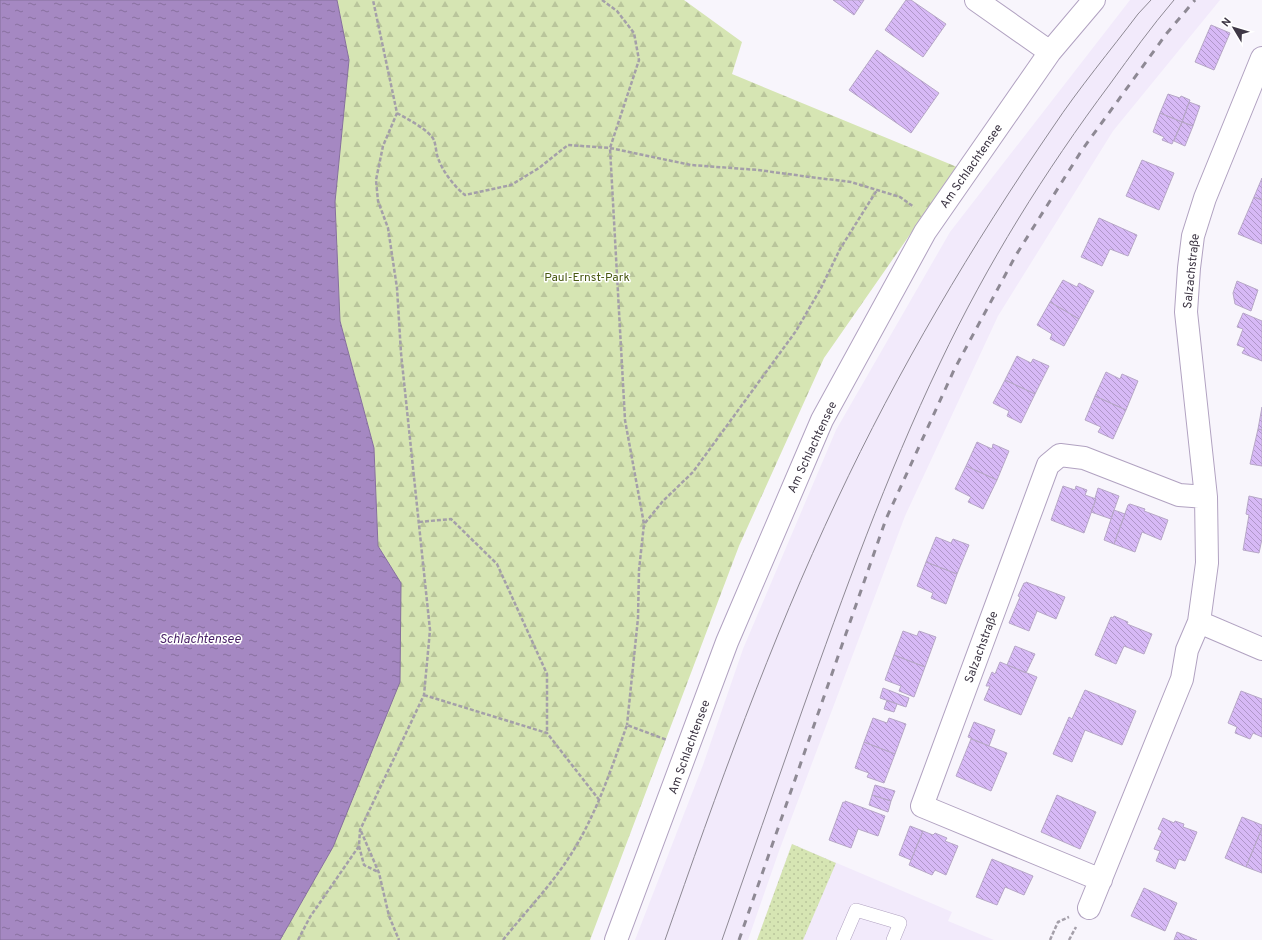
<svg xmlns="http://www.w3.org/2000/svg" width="1262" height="940" viewBox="0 0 1262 940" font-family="Overpass,sans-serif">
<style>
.built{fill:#f2eafb}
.grass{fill:url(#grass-dots)}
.forest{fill:url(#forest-firs)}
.water{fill:url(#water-ripples);stroke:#86709c}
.building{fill:url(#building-back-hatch);stroke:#b7a7c7}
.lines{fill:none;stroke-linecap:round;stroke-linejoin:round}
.lane-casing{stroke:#b1a2c1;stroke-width:14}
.street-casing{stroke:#b1a2c1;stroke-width:24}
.path{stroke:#a49fa9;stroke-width:2.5;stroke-dasharray:4 2;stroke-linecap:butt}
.lane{stroke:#fff;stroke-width:13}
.street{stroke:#fff;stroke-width:22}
.tram{stroke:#8e8994;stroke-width:1}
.rail{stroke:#8e8994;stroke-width:3;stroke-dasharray:7 7;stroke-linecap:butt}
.labels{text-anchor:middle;stroke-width:3;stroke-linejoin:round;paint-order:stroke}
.street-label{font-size:12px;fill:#3e3745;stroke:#fff}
.park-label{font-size:12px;fill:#495912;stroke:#fff}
.water-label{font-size:13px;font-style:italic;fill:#471f65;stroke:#fff}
</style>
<defs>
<pattern id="grass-dots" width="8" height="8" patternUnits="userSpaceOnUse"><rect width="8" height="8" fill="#d6e5b3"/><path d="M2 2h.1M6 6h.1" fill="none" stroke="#b9c59b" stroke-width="1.8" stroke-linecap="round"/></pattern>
<pattern id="forest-firs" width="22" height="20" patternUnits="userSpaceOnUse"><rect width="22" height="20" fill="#d6e5b3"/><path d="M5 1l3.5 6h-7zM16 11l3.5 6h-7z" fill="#b9c59b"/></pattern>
<pattern id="water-ripples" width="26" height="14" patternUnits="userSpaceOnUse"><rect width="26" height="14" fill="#a588c2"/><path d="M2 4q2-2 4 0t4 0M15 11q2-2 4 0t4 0" fill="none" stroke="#88709f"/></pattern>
<pattern id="building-back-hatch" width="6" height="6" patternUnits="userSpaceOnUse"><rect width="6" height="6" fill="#d7b9f6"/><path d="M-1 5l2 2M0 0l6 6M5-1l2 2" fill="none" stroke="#b097c9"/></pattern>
</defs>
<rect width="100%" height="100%" fill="#f8f5fc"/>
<path class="built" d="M1130 0H1220L1113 131 998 316 905 516 779 851 748 940H635L703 765 743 649 836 430 950 232Z
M792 844 952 912 948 921 994 940H757Z"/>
<path class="grass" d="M792 844 836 863 803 940H757Z"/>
<path class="forest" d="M337 0H684L742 42 732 74 957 167 824 358 739 546 590 940H280L333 847 401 583 378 546 374 448 340 321 335 202 349 60Z"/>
<path class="water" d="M0 0H337L349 60 335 202 340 321 374 448 378 546 401 583 400 682 333 847 280 940H0Z"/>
<path class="building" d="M833 0H864L854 15Z
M906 0H911L946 24 923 57 885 30Z
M1211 25 1230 33 1214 70 1195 62Z
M877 50 939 93 911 133 849 90Z
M1168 94 1180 98 1181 96 1190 100 1182 122 1160 113Z
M1189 102 1200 106 1193 126 1182 122Z
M1160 113 1182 122 1172 144 1162 140 1164 137 1153 132Z
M1182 122 1193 126 1185 146 1174 141Z
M1142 160 1174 173 1159 210 1126 196Z
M1262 178V200L1254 197Z
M1254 197 1262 200V244L1238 234Z
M1099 218 1137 235 1128 256 1110 249 1102 266 1081 257Z
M1063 280 1077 287 1079 283 1094 291 1079 319 1050 302Z
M1237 281 1258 290 1251 311 1235 304 1233 293Z
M1050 302 1079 319 1064 346 1050 339 1052 334 1037 325Z
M1243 313 1262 321V361L1242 353 1245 348 1237 345 1243 329 1237 327Z
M1017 356 1031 363 1033 359 1049 366 1035 394 1005 380Z
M1106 372 1120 379 1122 374 1138 381 1126 410 1095 396Z
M1005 380 1035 394 1021 423 1007 416 1009 411 993 403Z
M1095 396 1126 410 1113 439 1098 432 1101 427 1085 420Z
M1262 407V430L1258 429Z
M1258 429 1262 430V466L1250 464Z
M977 442 992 449 993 444 1009 451 997 480 966 466Z
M966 466 997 480 983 509 968 502 971 497 955 489Z
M1063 486 1075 490 1076 486 1087 490 1085 495 1096 499 1084 533 1051 520Z
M1098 488 1119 496 1111 519 1091 512 1096 499 1095 498Z
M1249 496 1262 499V539L1259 553 1243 550 1249 515 1246 514Z
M1130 504 1145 509 1144 511 1168 520 1161 540 1142 532 1135 552 1114 544 1128 505Z
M1114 510 1125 514 1114 544 1104 540Z
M936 537 951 543 953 539 969 545 957 574 926 562Z
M926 562 957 574 946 604 931 598 933 593 917 586Z
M1026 582 1065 597 1056 619 1037 611 1029 631 1009 623 1020 597 1018 596 1024 583H1026Z
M1114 616 1128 622 1127 624 1152 634 1144 654 1124 646 1116 664 1095 655 1111 617 1113 618Z
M903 631 917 636 919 631 936 637 925 667 894 655Z
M1015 646 1035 654 1026 673 1007 665Z
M894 655 925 667 914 697 899 691 901 686 885 680Z
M1000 662 1037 677 1021 715 984 700 990 686H986L992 672 995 674Z
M883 688 909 698 906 707 880 698Z
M1085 690 1136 711 1122 745 1085 730 1072 762 1053 754 1069 717 1072 719Z
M1241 691 1262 699V737L1253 733 1250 739 1235 733 1237 727 1228 723Z
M887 700 897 704 894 712 884 709Z
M873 718 887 723 889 718 906 724 895 754 864 742Z
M974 722 995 730 989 746 968 737Z
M971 739 1007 753 991 791 956 776Z
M864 742 895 754 884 783 867 777 869 773 855 768Z
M875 785 895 791 891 801 872 795Z
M872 795 891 801 888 812 869 805Z
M1057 795 1096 812 1080 849 1041 832Z
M845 801 885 816 878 836 858 829 851 848 829 840 843 802 845 803Z
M1242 817 1262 825V828L1246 867 1225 858Z
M1163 818 1174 823 1175 821 1184 824 1183 827 1197 832 1185 861 1179 859 1175 869 1156 861 1160 851 1154 849 1162 831 1158 829Z
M910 826 923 831 911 860 899 855Z
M1262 828V873L1246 867Z
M923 831 933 835 935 833 947 838 945 841 958 846 946 875 935 870 932 875 909 865Z
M992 859 1033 876 1024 895 1005 887 997 905 976 897Z
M1144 888 1177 903 1165 931 1131 916Z
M1177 932 1197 940H1174Z"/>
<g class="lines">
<defs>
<path id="lane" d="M843 940 856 910 900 923 893 940"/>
<path id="street" d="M976 0 1050 52
M1199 622 1262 649
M1101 880 922 806 1048 465 1060 455 1084 458 1179 495 1206 497
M1089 908 1182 679 1187 650 1199 622 1207 563 1206 497 1186 312 1189 268 1193 236 1205 198 1262 58
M616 940 727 642 822 420 925 232 1050 52 1094 0"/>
</defs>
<use href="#lane" class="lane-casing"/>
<use href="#street" class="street-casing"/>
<path class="path" d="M602 0 617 11 634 33 639 60 610 148 625 420 644 524 639 570 638 618 627 725
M397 113C407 119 428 129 434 140 436 146 436 153 438 158 443 172 454 186 465 195L511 185 539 168 568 145 610 148 691 165 758 170 810 177 851 182 900 197 914 207
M419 522 451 519 497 564 547 674V733
M645 523 663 501 693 472 796 331 821 288 840 249 877 190
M424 695 547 733 600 801
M361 831 379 873 389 916 399 940
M359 846 364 865 378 872
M298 940 310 917 359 846 360 830 424 695 430 630 401 353 397 288 388 228 378 201 376 180 383 146 397 113 373 0
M503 940C522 916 543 894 561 869 593 825 609 775 627 725L667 740
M1050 940 1058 922 1069 917
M1069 940 1076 927"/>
<use href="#lane" class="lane"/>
<use href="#street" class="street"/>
<path class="tram" d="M665 940C717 791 770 642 837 500 898 370 972 245 1053 127 1079 88 1110 51 1138 14L1151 0
M722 940C749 864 775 787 802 711 844 593 886 476 940 363 987 264 1045 171 1110 84 1131 55 1151 27 1174 0"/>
<path class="rail" d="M739 940 886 519 954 370 1016 255 1082 150 1167 33 1195 0"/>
</g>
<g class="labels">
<g class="street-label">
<text transform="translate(971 166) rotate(-55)" y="4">Am Schlachtensee</text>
<text transform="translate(1191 271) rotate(-84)" y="4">Salzachstraße</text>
<text transform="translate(812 447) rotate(-65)" y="4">Am Schlachtensee</text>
<text transform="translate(981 647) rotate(-70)" y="4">Salzachstraße</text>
<text transform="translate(689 747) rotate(-70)" y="4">Am Schlachtensee</text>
</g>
<g class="park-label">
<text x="587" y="281">Paul-Ernst-Park</text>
</g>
<g class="water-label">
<text x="200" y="643">Schlachtensee</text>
</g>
</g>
<g transform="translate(1234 28) rotate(308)" stroke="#ffffff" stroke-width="3" paint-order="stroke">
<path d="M0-3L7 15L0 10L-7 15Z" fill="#3e3745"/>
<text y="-6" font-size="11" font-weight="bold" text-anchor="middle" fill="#3e3745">N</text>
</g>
</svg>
